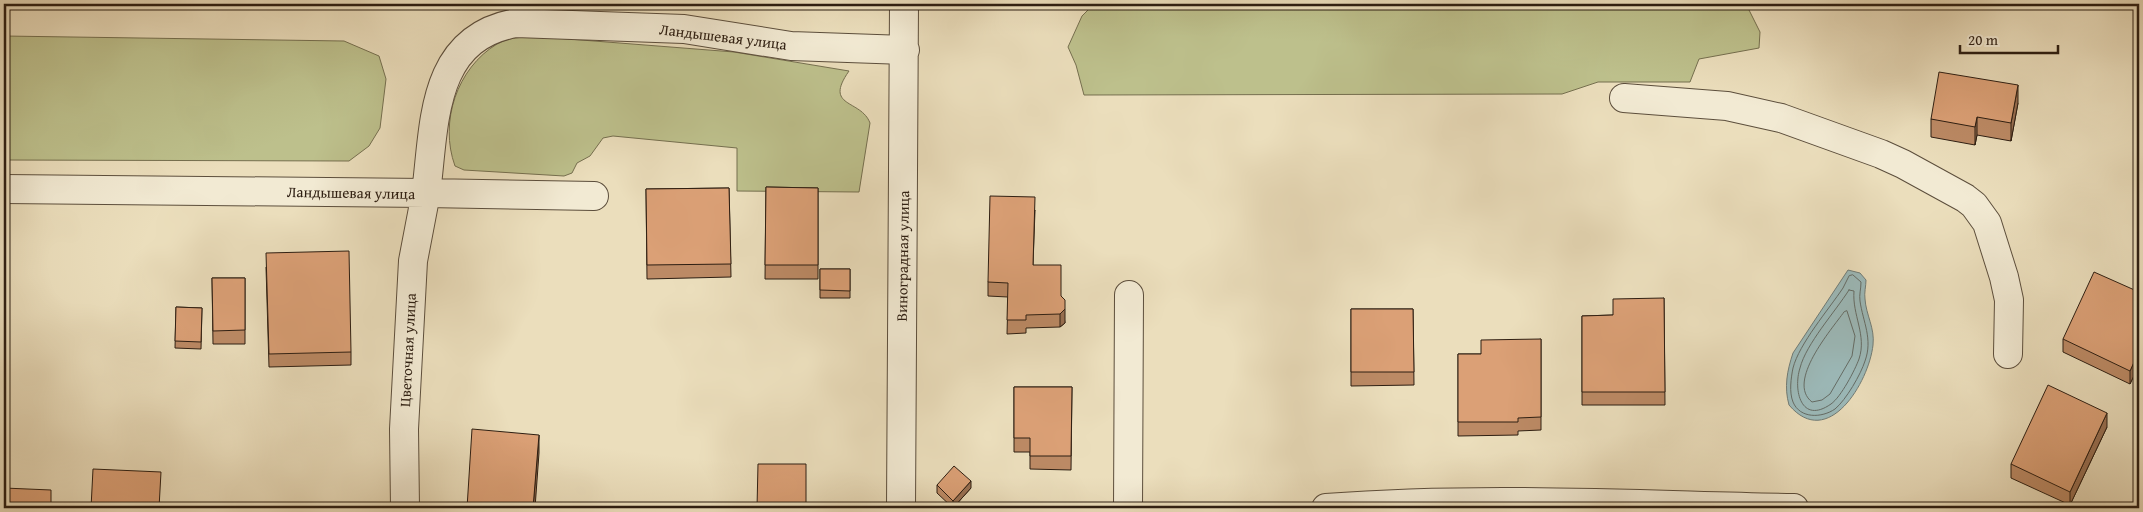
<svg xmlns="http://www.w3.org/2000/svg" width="2143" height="512" viewBox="0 0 2143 512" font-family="'Gentium Book Plus',serif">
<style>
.green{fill:#bdc08c;stroke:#756f4f}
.water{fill:#9cbaba;stroke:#707c77}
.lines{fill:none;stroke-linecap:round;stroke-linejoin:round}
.shore{stroke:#646c66;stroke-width:1}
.minor-casing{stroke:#5c4e3c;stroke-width:30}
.minor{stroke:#f2ead3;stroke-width:28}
.wall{fill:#bc8a65;stroke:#2d1e12}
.shaded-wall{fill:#997053;stroke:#2d1e12}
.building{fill:#dba076;stroke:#2d1e12}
.labels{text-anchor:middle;stroke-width:4;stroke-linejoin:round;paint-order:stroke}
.street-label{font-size:15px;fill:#2d1e12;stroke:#f2ead3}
</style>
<rect width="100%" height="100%" fill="#ebdebc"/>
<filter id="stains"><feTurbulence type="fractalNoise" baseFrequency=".004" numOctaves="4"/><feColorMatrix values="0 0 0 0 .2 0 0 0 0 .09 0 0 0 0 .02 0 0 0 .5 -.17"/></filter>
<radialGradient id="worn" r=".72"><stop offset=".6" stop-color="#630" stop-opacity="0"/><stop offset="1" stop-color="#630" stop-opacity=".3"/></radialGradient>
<path class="green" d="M1094 4H1746L1760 32 1759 48 1699 59 1690 82H1598L1562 94 1084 95 1076 65 1068 47 1082 16Z
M4 36 344 41 379 56 386 79 380 128 369 146 349 161 4 160Z
M543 37 734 52 849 71C823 108 861 99 870 123L859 192 737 191V148L613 136 603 138 590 156 577 163 572 173 564 176 464 170 455 166C439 122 457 68 497 44 510 36 528 37 543 37Z"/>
<path class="water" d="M1848 270 1860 273 1866 280C1866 286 1864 293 1865 299 1866 315 1875 328 1873 345 1869 382 1828 451 1789 405 1784 387 1787 371 1793 353Z"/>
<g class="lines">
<path class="shore" d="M1853 275 1861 282C1861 289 1859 295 1860 301 1863 322 1873 339 1865 361 1861 374 1846 400 1835 409 1822 418 1800 419 1793 402 1789 392 1791 378 1793 368 1799 344 1829 309 1843 288L1849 276Z
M1849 290 1854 291C1852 315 1867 335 1859 359 1855 370 1841 397 1831 404 1801 425 1793 390 1800 368 1806 344 1835 312 1849 290Z
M1847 311 1855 336 1852 356 1830 394 1822 400 1812 402C1786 382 1831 330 1844 312Z"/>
<defs>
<path id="minor" d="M1624 98 1727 106 1781 118 1881 154 1903 164 1965 198 1974 205 1987 223 2004 277 2009 300 2008 354
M4 189 426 193C435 124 430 38 516 23L684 29 791 46 905 50
M405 508 404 429 413 261 426 193 594 196
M901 508 904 4
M1128 508 1129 295
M1326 508C1482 496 1638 505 1794 508"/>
</defs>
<use href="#minor" class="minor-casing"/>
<use href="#minor" class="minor"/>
</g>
<path class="wall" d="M2018 103 2011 141 1977 135 1975 145 1931 137V119Z
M766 187 818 188V279H765Z
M729 188 731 277 647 279 646 189Z
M1035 210 1033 265 1061 296 1065 323 1060 327 1026 328V333L1007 334 1008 297 988 296V282Z
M2139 240V275L2136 274V256Z
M266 267 351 352V365L269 367Z
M820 269H850V298H820Z
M212 278H245V344H213Z
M2139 292V365L2130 384 2063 352V339Z
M1664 298 1665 405H1582V316L1613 315Z
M176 307 202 308 201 349 175 348Z
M1351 309H1413L1414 385 1351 386Z
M1541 339V430L1518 431V435L1458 436V354H1481Z
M1014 387H1072L1071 470 1030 469V452H1014Z
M2107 427 2070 505 2011 478V464Z
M937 485 971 488 953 508 937 493Z"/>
<path class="shaded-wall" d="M2018 85V103L2011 141V123Z
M1977 117V135L1975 145V127Z
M1065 309V323L1060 327V314Z
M2139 351V365L2130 384V371Z
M2107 413V427L2070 505V492Z
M539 435V453L535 508H533Z
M971 481V488L953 508V501Z"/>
<path class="building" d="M1939 72 2018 85 2011 123 1977 117 1975 127 1931 119Z
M766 187 818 188V265H765Z
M729 188 731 264 647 265 646 189Z
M990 196 1035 197 1033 265H1061V296L1065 300V309L1060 314 1026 315V320H1007L1008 283 988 282Z
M2139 240V257L2136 256Z
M349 251 351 352 269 354 266 253Z
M820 269H850V291L820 290Z
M2094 272 2139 292V351L2130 371 2063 339Z
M212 278H245V330L213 331Z
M1664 298 1665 392H1582V316L1613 315V299Z
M176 307 202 308 201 342 175 341Z
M1351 309H1413L1414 372H1351Z
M1541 339V417L1518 418V422H1458V354H1481V340Z
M2048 385 2107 413 2070 492 2011 464Z
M1014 387H1072L1071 456H1030V438H1014Z
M472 429 539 435 533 508H467Z
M758 464H806V508H757Z
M954 466 971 481 953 501 937 485Z
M93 469 161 472 159 508H91Z
M4 488 51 490V508H4Z
M1994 503 2004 508H1991Z"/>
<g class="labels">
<g class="street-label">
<text transform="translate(723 37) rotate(7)" y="5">Ландышевая улица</text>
<text transform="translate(351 193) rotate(1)" y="5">Ландышевая улица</text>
<text transform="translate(903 256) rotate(-89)" y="5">Виноградная улица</text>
<text transform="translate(408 350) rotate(-87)" y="5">Цветочная улица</text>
</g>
</g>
<rect width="2143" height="512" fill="none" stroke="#ebdebc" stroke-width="20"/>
<rect x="5" y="5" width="2133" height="502" fill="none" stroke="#2d1e12" stroke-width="2.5"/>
<rect x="10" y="10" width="2123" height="492" fill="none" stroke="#2d1e12"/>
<path d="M1960 45v8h98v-8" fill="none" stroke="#2d1e12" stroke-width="2.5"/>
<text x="1968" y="45" font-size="15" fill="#2d1e12" stroke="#f2ead3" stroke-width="4" paint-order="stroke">20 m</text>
<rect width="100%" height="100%" filter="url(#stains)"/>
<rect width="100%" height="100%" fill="url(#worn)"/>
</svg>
